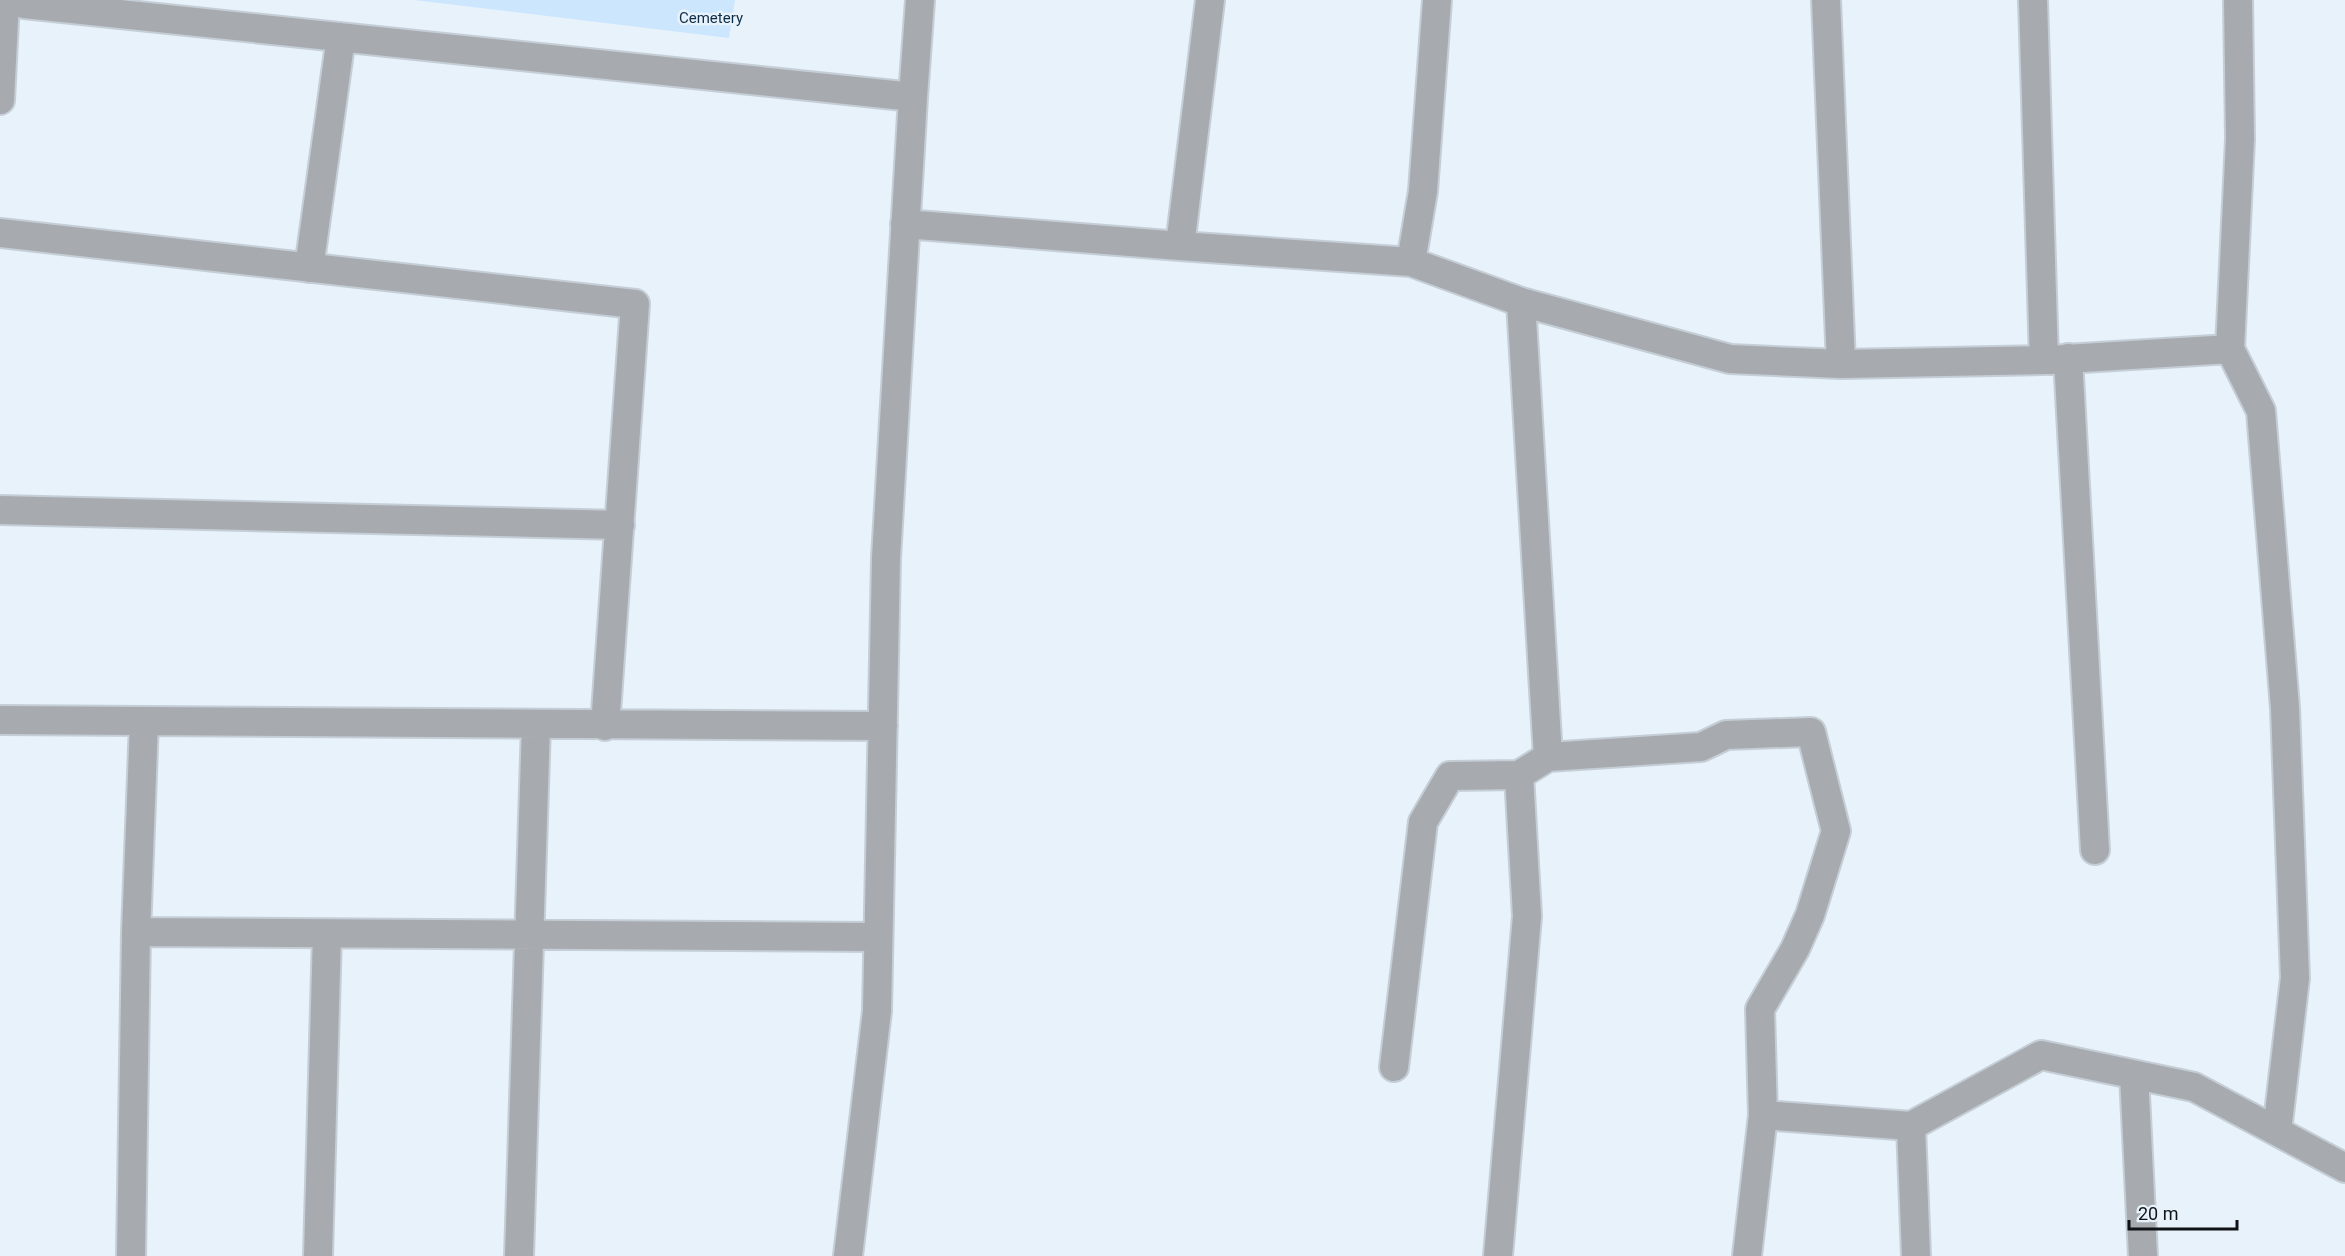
<svg xmlns="http://www.w3.org/2000/svg" width="2345" height="1256" viewBox="0 0 2345 1256" font-family="Roboto,sans-serif">
<style>
.green{fill:#cce6fe}
.lines{fill:none;stroke-linecap:round;stroke-linejoin:round}
.minor-casing{stroke:#c5ced6;stroke-width:32}
.minor{stroke:#a7abaf;stroke-width:28}
.labels{text-anchor:middle;stroke-width:5;stroke-linejoin:round;paint-order:stroke}
.park-label{font-size:15px;fill:#0e2d46;stroke:#e8f2fb}
</style>
<rect width="100%" height="100%" fill="#e8f2fb"/>
<path class="green" d="M414 0H735L729 38Z"/>
<g class="lines">
<defs>
<path id="minor" d="M22 0 24 4 913 97 886 558 877 1011 848 1256
M1437 0 1423 191 1411 262 1521 302 1548 757 1519 775 1527 916 1498 1256
M1826 0 1841 364
M2238 0 2240 139 2230 349 2261 411 2285 708 2295 978 2277 1131
M913 97 920 0
M0 100 5 0
M905 224 1180 246 1210 0
M0 233 635 304 605 726
M1180 246 1411 262
M309 268 341 37
M1521 302 1730 359 1841 364 2044 360 2033 0
M2068 358 2095 850
M2049 360 2230 349
M0 510 620 525
M0 720 883 726
M144 722 136 932 878 937
M1548 757 1701 747 1726 735 1811 732 1836 831 1810 915 1795 949 1760 1009 1763 1115
M1394 1067 1423 822 1450 776 1519 775
M2134 1075 2143 1256
M1911 1126 1916 1256
M131 1256 136 932
M318 1256 327 934
M519 1256 536 725
M1747 1256 1763 1115 1911 1126 2041 1055 2194 1087 2345 1168"/>
</defs>
<use href="#minor" class="minor-casing"/>
<use href="#minor" class="minor"/>
</g>
<g class="labels">
<g class="park-label">
<text x="711" y="23">Cemetery</text>
</g>
</g>
<path d="M2129 1220v9h108v-9" fill="none" stroke="#101316" stroke-width="3"/>
<text x="2138" y="1220" font-size="18" fill="#101316" stroke="#e8f2fb" stroke-width="4.5" paint-order="stroke">20 m</text>
</svg>
